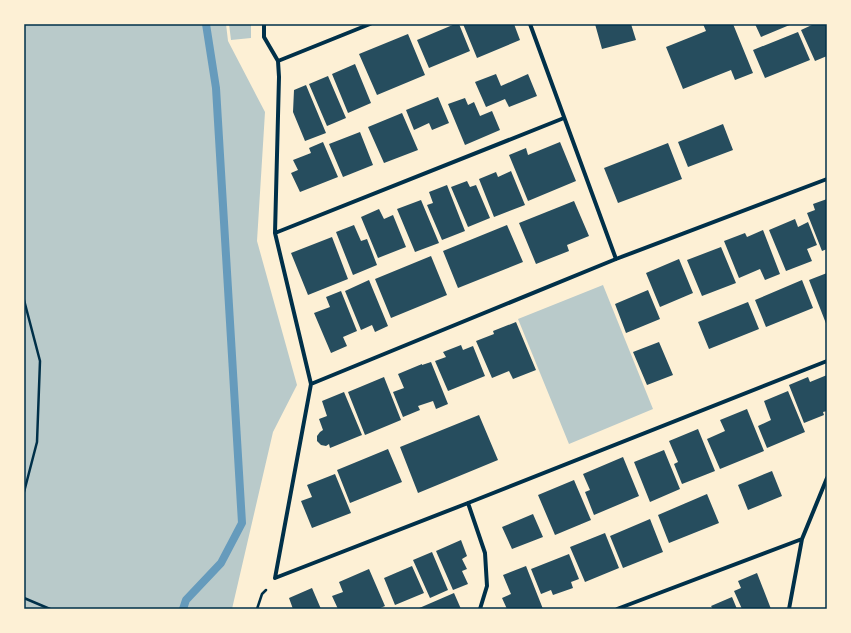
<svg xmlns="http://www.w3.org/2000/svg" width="851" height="633" viewBox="0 0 851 633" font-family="Quicksand,sans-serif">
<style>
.green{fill:#b9caca}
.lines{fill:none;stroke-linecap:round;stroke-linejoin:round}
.stream{stroke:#669bbc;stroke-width:8}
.building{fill:#264d5e}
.path{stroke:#003049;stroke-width:2.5}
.minor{stroke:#003049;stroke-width:4}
.neatline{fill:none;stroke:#003049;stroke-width:1.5}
</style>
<rect width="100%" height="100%" fill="#fdf0d5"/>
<path class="green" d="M24 24H226L228 41 265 112 257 241 297 385 273 432 232 609H24Z
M229 24H251V38L231 40Z
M603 285 653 409 569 444 518 319Z"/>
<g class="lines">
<path class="stream" d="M183 609 186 600 221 563 242 523 216 88 206 24"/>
</g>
<path class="building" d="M455 24H459L470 51 429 68 417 40Z
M463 24H514L520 40 477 58Z
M595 24H631L636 40 602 49Z
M703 24H733L753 73 735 80 731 70 683 89 666 47 706 31Z
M755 24H792L761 37Z
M814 24H827V56L815 61 801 30Z
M798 32 810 60 765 78 753 50Z
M408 34 425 75 377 95 359 54Z
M355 64 371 103 348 113 332 74Z
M496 74 501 86 528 74 537 96 509 107 505 99 486 107 475 82Z
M328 76 346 118 327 126 309 84Z
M306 85 326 133 305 141 293 112 294 90Z
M438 97 449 123 432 130 429 123 414 130 406 110Z
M465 98 468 105 474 102 480 116 492 111 500 130 465 145 448 104Z
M402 113 418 150 384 163 368 127Z
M723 124 733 150 688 167 678 142Z
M360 132 373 165 343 177 329 144Z
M323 142 338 177 300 192 291 173 298 170 293 160 311 153 309 148Z
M560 142 576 181 528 201 509 155 526 148 528 155Z
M668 143 682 179 618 203 604 168Z
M511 171 525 205 494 217 479 179 496 172 498 177Z
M467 181 470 187 476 185 490 218 468 227 451 187Z
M447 185 465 231 442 240 427 205 433 203 429 192Z
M827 199V249L822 251 807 213 815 210 813 204Z
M421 200 439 243 415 252 397 209Z
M574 201 589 236 567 245 569 251 536 264 519 223Z
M379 209 384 219 393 215 406 247 378 258 361 217Z
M795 219 798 227 808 222 817 245 807 249 812 261 786 271 769 230Z
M354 225 361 241 367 239 377 265 353 275 336 232Z
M507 225 523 262 458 288 443 251Z
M763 230 780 274 765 280 760 269 739 278 724 241 745 233 747 237Z
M332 237 348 279 308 295 291 253Z
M721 247 736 283 702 296 687 260Z
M431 256 447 295 391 318 375 279Z
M679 259 693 293 660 307 646 273Z
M827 273V326L809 280Z
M369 280 388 326 375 332 372 325 361 330 345 291Z
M802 280 813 308 766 327 755 300Z
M648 290 660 319 626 333 615 304Z
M341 291 357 331 343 337 347 346 331 353 314 313 330 307 326 297Z
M748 302 759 329 709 349 698 322Z
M516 322 536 370 513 379 509 371 492 378 476 341 494 334 493 331Z
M659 342 673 375 647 385 633 352Z
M461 345 463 350 473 346 485 376 448 391 435 361 446 357 443 352Z
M431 362 448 404 436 409 433 401 418 406 420 410 403 417 393 392 404 388 398 374 422 364V365Z
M827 375V411L823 412 824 415 804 423 789 385 808 377 810 382Z
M384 377 401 420 365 435 348 392Z
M788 391 805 432 767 448 758 426 771 420 764 401Z
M344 392 362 435 330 448 329 444 326 446 321 445 317 441V436L320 432 323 430 319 419 327 416 322 401Z
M747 409 764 451 720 469 707 439 725 431 720 420Z
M479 415 498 460 418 493 400 447Z
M698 429 715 471 682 484 674 464 678 462 669 441Z
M388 449 402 482 350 503 337 470Z
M664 450 680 489 650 502 634 462Z
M623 457 639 496 594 515 585 492 590 490 583 474Z
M772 471 782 496 748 510 738 485Z
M335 474 351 513 312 528 301 501 312 497 307 485Z
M574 480 591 520 555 535 538 495Z
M707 494 719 523 669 543 658 515Z
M533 514 543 537 512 549 502 527Z
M650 519 663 552 623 568 610 536Z
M605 533 619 568 585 582 570 547Z
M461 540 467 556 462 559 467 569 462 571 468 584 453 590 436 551Z
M432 552 448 590 430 598 413 560Z
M569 554 579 579 571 582 573 588 553 595 551 590 541 594 531 569Z
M412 566 424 593 395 605 384 578Z
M526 566 543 609H507L502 598 511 594 503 575Z
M369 569 385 606 378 609H338L332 596 343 592 339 582Z
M757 573 771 609H742L734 591 741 588 738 581Z
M312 588 321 609H293L289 598Z
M454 593 461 609H417Z
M732 597 737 609H713L711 606Z"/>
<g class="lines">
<path class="path" d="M24 300 40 361 37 442 24 492
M24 598 50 609
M257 609 262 594 266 590"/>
<path class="minor" d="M264 24V37L278 61 279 77 275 233 311 384 275 578
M530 24 616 259
M278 61 370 24
M275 233 564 118
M311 384 616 259 827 179
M468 503 485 553 487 586 480 609
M275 578 468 503 827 361
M617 609 802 539
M789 609 802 539 827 478"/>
</g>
<rect width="851" height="633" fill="none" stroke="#fdf0d5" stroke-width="50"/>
<rect x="25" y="25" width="801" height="583" class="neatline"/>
</svg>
